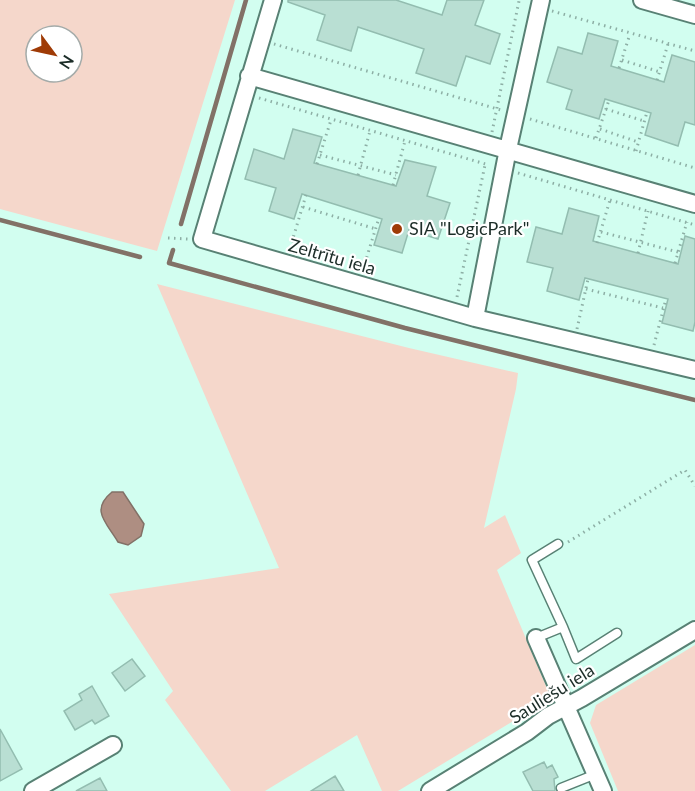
<svg xmlns="http://www.w3.org/2000/svg" width="695" height="791" viewBox="0 0 695 791" font-family="Lato,sans-serif">
<style>
.green{fill:#f5d7cb;fill-rule:evenodd}
.water{fill:#ae8e82;stroke:#827167;stroke-width:1.5}
.lines{fill:none;stroke-linecap:round;stroke-linejoin:round}
.stream{stroke:#827167;stroke-width:4.5}
.building{fill:#b9dfd3;stroke:#93bdb0;stroke-width:1.5}
.service-casing{stroke:#588174;stroke-width:11}
.minor-casing{stroke:#588174;stroke-width:20}
.path{stroke:#8dafa5;stroke-width:3;stroke-dasharray:1.5 4.5;stroke-linecap:butt}
.service{stroke:#fff;stroke-width:8}
.minor{stroke:#fff;stroke-width:16}
.poi-dot{fill:#9f3b06;stroke:#fff;stroke-width:2}
.labels{text-anchor:middle;stroke-width:4.5;stroke-linejoin:round;paint-order:stroke}
.poi-label{font-size:18px;fill:#1c2d28;stroke:#fff;text-anchor:start}
.street-label{font-size:18px;fill:#1c2d28;stroke:#fff}
</style>
<rect width="100%" height="100%" fill="#d2fef0"/>
<path class="green" d="M0 0H235L157 251 0 209ZM36 36H72V72H36Z
M157 284 409 348 518 373 516 389 484 528 505 515 521 553 497 570 551 698 398 791H382L357 735 265 791H231L165 700 173 691 109 594 279 568Z
M695 645V791H618L590 723 596 705Z"/>
<path class="water" d="M112 492H123L144 524 141 536 128 545 118 542C106 522 90 510 112 492Z"/>
<g class="lines">
<path class="stream" d="M0 220 140 257
M181 224 246 0
M173 250 169 263 405 328 695 400"/>
</g>
<path class="building" d="M288 0H396L442 15 447 0H484L475 25 500 34 490 64 466 56 456 86 416 73 424 49 358 27 351 51 317 40 325 15 288 2Z
M588 33 618 41 611 66 664 82 672 55 695 62V125L685 122 678 146 645 135 651 113 605 99 599 119 566 109 572 90 547 82 558 47 582 54Z
M293 129 322 137 314 163 396 186 405 160 436 167 427 196 450 203 438 239 409 230 402 253 374 245 382 219 302 194 294 219 269 211 276 188 245 179 254 149 284 159Z
M569 208 599 216 593 241 678 264 685 236 695 239V322L693 331 662 323 668 299 585 278 579 300 547 291 553 268 527 262 536 227 562 234Z
M132 659 145 676 125 691 112 673Z
M92 686 109 716 95 724 92 720 75 730 64 711 82 700 79 694Z
M0 729 22 769 0 781Z
M544 762 547 768 552 765 558 777 554 779 555 791H533L523 772Z
M335 776 344 791H311Z
M100 778 107 791H76Z"/>
<g class="lines">
<defs>
<path id="service" d="M558 544 532 560 563 627
M536 638 563 627 576 659 617 633
M561 788 596 774"/>
<path id="minor" d="M273 0 202 239 475 318 695 370
M642 0 695 15
M249 76 695 204
M475 318 508 149 541 0
M536 638 603 791
M33 791 113 745
M430 791 527 732 548 716 582 698 695 630"/>
</defs>
<use href="#service" class="service-casing"/>
<use href="#minor" class="minor-casing"/>
<path class="path" d="M552 11 695 51
M274 44 501 110
M622 60 660 72
M619 68 630 34
M657 80 668 44
M259 98 489 165
M606 109 644 121
M530 119 695 168
M600 129 638 142
M492 132 519 1
M596 138 609 100
M636 151 647 112
M320 155 396 175
M317 164 331 120
M518 173 695 225
M358 175 370 131
M393 185 405 141
M303 207 376 229
M601 232 678 252
M168 238 188 239
M597 243 610 200
M290 248 306 195
M638 253 648 211
M675 263 687 222
M363 269 379 218
M586 289 663 308
M457 297 485 165
M577 329 588 279
M654 345 666 299
M568 542 685 470 695 486"/>
<use href="#service" class="service"/>
<use href="#minor" class="minor"/>
</g>
<circle class="poi-dot" cx="397" cy="229" r="6"/>
<g class="labels">
<g class="poi-label">
<text x="409" y="235">SIA "LogicPark"</text>
</g>
<g class="street-label">
<text transform="translate(332 257) rotate(16)" y="6">Zeltrītu iela</text>
<text transform="translate(552 694) rotate(-32)" y="6">Sauliešu iela</text>
</g>
</g>
<g transform="translate(54 54) rotate(123)"><circle r="28" fill="#ffffff" stroke="#a4aba9" stroke-width="1.5"/>
<path d="M0-4.5L10 22L0 15L-10 22Z" fill="#9f3b06"/>
<text y="-9" font-size="16" font-weight="bold" text-anchor="middle" fill="#1c2d28">N</text>
</g>
</svg>
